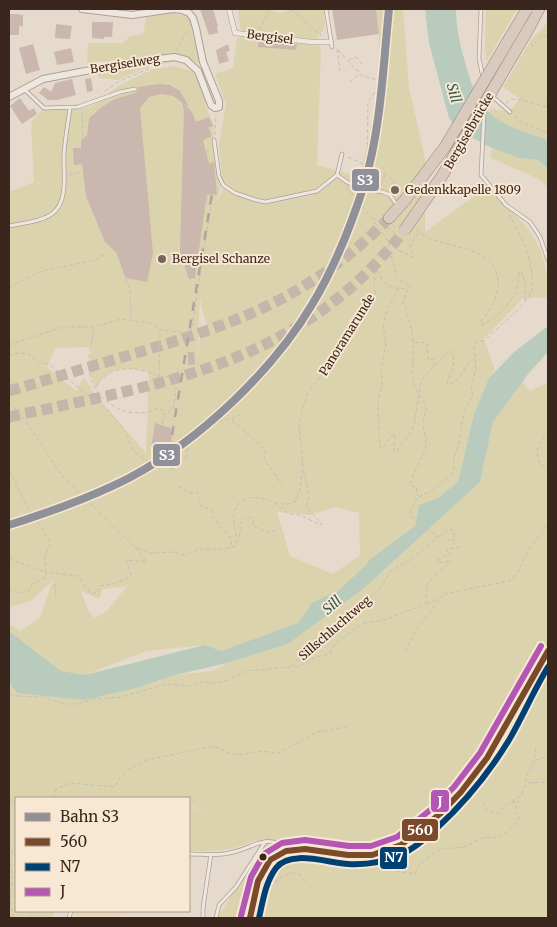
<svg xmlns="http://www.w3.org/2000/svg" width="557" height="927" viewBox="0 0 557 927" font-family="Merriweather,serif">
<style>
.farmland{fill:#e7d7bc}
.green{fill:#dad3ae;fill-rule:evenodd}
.water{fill:#b8cbbc}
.building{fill:#cab7ad}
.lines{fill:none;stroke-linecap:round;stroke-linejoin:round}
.motorway-tunnel{stroke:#c4b6a9;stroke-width:11;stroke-dasharray:11 5.5;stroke-linecap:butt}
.service-casing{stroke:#aca096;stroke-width:4.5}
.pedestrian-casing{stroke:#aca096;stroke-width:5.5}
.minor-casing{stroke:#aca096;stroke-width:8}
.secondary-casing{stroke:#9b8f86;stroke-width:10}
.motorway-casing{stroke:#91857c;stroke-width:12}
.path{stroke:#c7beb6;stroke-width:1;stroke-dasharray:4 2.5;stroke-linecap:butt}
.service{stroke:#eee7df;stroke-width:3}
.pedestrian{stroke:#eee7df;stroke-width:4.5}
.minor{stroke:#eee7df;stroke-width:6}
.secondary{stroke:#eee7df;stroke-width:9}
.motorway{stroke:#dacabd;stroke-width:11}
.rail{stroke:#ada69f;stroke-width:2.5;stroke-dasharray:9 9;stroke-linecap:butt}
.motorway-bridge-casing{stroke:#91857c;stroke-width:12;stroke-linecap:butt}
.motorway-bridge{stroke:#dacabd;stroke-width:11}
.bus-1-casing{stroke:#f8e7d2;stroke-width:10}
.bus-2-casing{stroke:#f8e7d2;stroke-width:10}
.bus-3-casing{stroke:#f8e7d2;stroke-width:10}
.bus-1{stroke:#7a4b2a;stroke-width:6}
.bus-2{stroke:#004173;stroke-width:6}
.bus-3{stroke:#b457b4;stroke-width:6}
.rail-1-casing{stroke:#f8e7d2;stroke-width:11}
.rail-1{stroke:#909099;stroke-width:8}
.poi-dot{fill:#77655a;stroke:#f8e7d2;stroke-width:2}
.bus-dot{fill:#3b261d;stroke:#f8e7d2;stroke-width:2}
.labels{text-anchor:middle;stroke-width:4;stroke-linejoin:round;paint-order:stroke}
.street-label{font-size:12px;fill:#3b261d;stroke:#f8e7d2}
.poi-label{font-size:12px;fill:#3b261d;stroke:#f8e7d2;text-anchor:start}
.water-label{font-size:14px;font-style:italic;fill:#2b5c51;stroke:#f8e7d2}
.line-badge{stroke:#f8e7d2;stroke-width:2}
.badge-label{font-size:14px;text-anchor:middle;font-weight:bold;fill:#fff}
</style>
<rect width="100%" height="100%" fill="#e6dacc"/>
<path class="farmland" d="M74 911H137L116 918H74Z"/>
<path class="green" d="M238 9H269L280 13 290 9H323C326 26 326 31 312 42L321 47 317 165 360 177 381 82 379 34 376 9H403L409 88 425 158V232L486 188C525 223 548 240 548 297L522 299 484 339 495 370 489 378 474 414 458 482 438 498 419 505 415 526 369 560 366 565 339 590 312 603 298 623 221 651 205 645 146 651 85 675 61 671 9 631V624L20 631 40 618 53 580 31 601 9 607V192L34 182 31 122 44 108 82 106V109L92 106 118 86 153 69 174 66 192 71 201 85 205 97V105L214 125 213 138 220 191 215 205 223 189 219 143 226 105 215 74 233 68 237 38 244 34 240 28ZM200 297 202 309 210 335 199 340 197 362ZM92 347 89 371 96 388C108 365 126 367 149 372L146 453 95 395 84 377 76 391 47 367 55 348ZM335 507 359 513 360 555 333 574 290 556 277 512 310 515ZM127 586 108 610 95 618 88 611 81 591 99 599 103 589Z
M486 9H517L486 62 485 44Z
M172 13 185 16 190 20 199 60 198 63 178 54 87 63 88 43H123L130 36 143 34 147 15Z
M548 22V140L511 128 489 113 491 109 510 111 520 99 503 87 531 40Z
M161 58 179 61 150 66 118 80 99 78 96 68Z
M492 148 519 158 538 160 548 168V189L541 180 491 158Z
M522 382 530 391 548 383V918H217L263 847 257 840C230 851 218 851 189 851V807L214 812 189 806V798H16V854L13 859 14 888V859L16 856V903L14 901 16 904V911H21L27 918H9V682L17 693 136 688 175 675 213 671 227 663 288 644 363 589 480 482 493 422Z
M22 911H56L51 918H28Z"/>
<path class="water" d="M425 9H456C456 27 460 45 465 62 479 117 497 123 548 140V168L538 160 519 158 492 148 458 130 449 118 429 43Z
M548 326V352L528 374 493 422 480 482 363 589 288 644 227 663 175 675 136 688 84 700 17 693 9 682V631L61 671 85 675 205 645 221 651 298 623 312 603 339 590 366 565 369 560 415 526 419 505 438 498 458 482 474 414 489 378 514 352Z"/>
<path class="building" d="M200 9H213L218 26H217L218 33 209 35Z
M332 9H376L379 34 337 40Z
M10 14H19V15H23V26H19V35H9Z
M92 22H113L112 37H104V39L92 38Z
M56 24 72 26 70 39 55 38Z
M259 40 297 44 296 50 258 47Z
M33 44 40 70 26 74 19 48Z
M228 44 230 51 226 52 229 61 219 64 216 50Z
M71 48 74 62 57 65 54 52Z
M91 78 93 91 87 92 85 79Z
M72 79 76 95 57 100H48L39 93 44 87 51 92 55 83Z
M159 84 170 85 180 91 189 107 173 96 161 94 149 97 140 108 153 253 147 282 126 278 116 252 105 242 86 196 82 164 74 165 73 148H81V140L87 136 89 118 102 107 115 99 135 93 138 91V87Z
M20 98 29 111 34 108 37 114 22 124 10 106Z
M182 102 192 112 196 122 209 117 213 126 208 127 212 136 203 140 209 164 214 162 217 195 207 194 195 278 189 279 180 252 184 111Z
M188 352H194L195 364 188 365Z
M155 423 171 428 172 446 170 455 167 458H155L152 454 151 449Z"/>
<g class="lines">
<path class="motorway-tunnel" d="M9 391C53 378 96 365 140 352 189 337 238 322 283 298 322 277 358 250 389 218
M9 417C165 383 299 365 404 231"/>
<defs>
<path id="service" d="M326 9 332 47
M481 9 479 58 483 78
M24 89 44 108 78 107 120 92 135 89
M492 96 510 112
M484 114 481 175 506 205 530 222 540 237 548 260
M214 140 219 176 223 185 235 193 256 200 265 202 317 191 337 175
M342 154 337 175 347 182 361 189 383 192 390 195 397 205
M9 226C22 223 42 222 53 213 69 200 63 172 64 154 65 139 68 123 70 108
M189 854C202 854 216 856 229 853 256 848 262 833 289 848
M69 918 71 911
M203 918V908L211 854
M216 918 219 905 236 887 265 842"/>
<path id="pedestrian" d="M229 9 235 33 311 42H331"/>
<path id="minor" d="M9 97 43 79 133 62 174 57 186 60 198 71 211 105 215 108 219 107V101L203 62 196 28 193 18 189 13 182 10 173 9 132 15 82 9"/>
<path id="secondary" d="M250 918C266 796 331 880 397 847 409 841 420 831 430 822 459 798 483 767 502 734 517 706 530 677 548 651"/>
<path id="motorway" d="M529 28 539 9
M389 218 405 200"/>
</defs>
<use href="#service" class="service-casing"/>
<use href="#pedestrian" class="pedestrian-casing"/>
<use href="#minor" class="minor-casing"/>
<use href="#secondary" class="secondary-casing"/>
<use href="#motorway" class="motorway-casing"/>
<path class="path" d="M290 9 322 36
M259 30 270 10
M531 43 532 46 541 37 548 36
M337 49 340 71
M338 50 362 76 375 79 379 82 378 88 368 102 367 166
M176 51 184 35 189 30
M349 60 356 57 362 64
M350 82 359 74
M105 91 120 81 150 68
M506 103 511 99 522 100 547 107V97L548 98
M82 112 83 138
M514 116 523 123 548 133
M215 135 216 114
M206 153 210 147
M348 157 385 174 392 179 399 190
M69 175 82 172
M381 185 385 175
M373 218 380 222
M387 227 396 234
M417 230C439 252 498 240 498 284 497 300 491 310 481 321L482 325C495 320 514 301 517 287 519 282 518 276 520 271L522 273 525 284V301
M401 240 396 249 413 257 410 245 419 233
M121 266 130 289 131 318
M9 287 42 271 95 260 108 252
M408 290 405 293 406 295 403 302 406 306C405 315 408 315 410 324 412 329 413 337 413 343 415 357 410 370 414 385 417 394 424 399 426 408 426 413 423 418 423 423 423 430 427 436 426 442 425 458 413 470 410 486L417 487 416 494 419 496
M94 328C93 340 87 361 89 371 94 402 129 423 158 408L163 410 164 416 162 425
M414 342 427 343 428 360 434 359V366
M9 345 63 327H94L121 319 150 323 160 330 191 333 211 205 206 203 208 191
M9 356 17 353 28 354 40 363 49 364 89 396C99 398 118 421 124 431 128 437 131 450 137 454 147 462 161 467 173 469L186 457 188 446 198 438 199 425 231 419 241 414
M475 357 474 348 476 343 485 340C496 328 525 307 531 292 538 271 520 231 509 214
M159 377 160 331
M96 387C107 367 128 366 148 372 152 373 155 376 159 377 164 378 170 376 175 376L176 391 173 409 165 415
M9 402 24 419 62 476 134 546 149 553 173 552 184 555 200 549H224L234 547C241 532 225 514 241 502 259 488 276 511 295 502L300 489 303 467 299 423 307 394 338 355 362 311 375 293 374 281 377 269C379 273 381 278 383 281 389 288 404 291 411 287L397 278 387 239 355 196 345 187
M232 420 266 450 264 459 286 490
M548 430C540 441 532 454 542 466H548
M9 471 28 507 51 543 45 556 46 572 17 562 9 556
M178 486 190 493 197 492 200 505 211 510 213 517 232 540 230 548
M274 503 289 514 300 515 321 525 322 524 306 507 309 496 303 468
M237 543 239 541 241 522 247 516 253 519V526L269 533 275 530
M55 584 56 598
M9 589 18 593 28 591 33 583 46 577V572L78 576 91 594 98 592 100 586C110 585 125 581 131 575L126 560 147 562 134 546
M427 604 448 593 509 581 516 575 529 549 548 523
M405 652 418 627 440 598
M292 666 303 653 321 642 333 628 379 590 391 571 413 558 438 537 410 516V513L417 498 432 491 451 475 454 469V458L460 440 461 425 466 408 473 396 471 389 476 369 475 358C463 365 463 381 448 385L447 382C452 372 457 362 451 351L447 353 424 377 420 386 414 426 409 436 396 452 394 451 395 434H393L382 449 380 448 378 408 379 395 382 384 381 370 386 343 383 326 388 306 399 289
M9 694 16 696 43 697 64 704H75L96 699 121 697 167 684 192 686 202 682 217 683 229 680 246 671 300 666 316 657 329 654 336 643 363 623 384 620 426 604 427 584 434 576 452 561 438 563V560L451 553 446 550 459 547 448 539 455 540 453 530 449 529 438 537
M536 748 534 762 526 777V783L548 782
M535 760C544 759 545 757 548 750
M53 798 56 789 70 783 115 787 119 779 129 769 147 760 213 746 232 754 239 755 259 751 279 753 317 732 346 727
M9 799 16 804
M484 801C484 809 491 815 499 813L504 807 522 795 526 783
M383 869 415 874 421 863 441 849 464 847 484 837 499 838 518 822 519 817C513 811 515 807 519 801L509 804
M384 869 397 856
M265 891C275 883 287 868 300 875L306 882
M13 918 10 900 13 876 9 858 16 847"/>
<use href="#service" class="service"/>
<use href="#pedestrian" class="pedestrian"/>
<use href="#minor" class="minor"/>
<use href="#secondary" class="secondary"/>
<use href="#motorway" class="motorway"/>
<path class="rail" d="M172 435 212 194"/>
<defs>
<path id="motorway-bridge" d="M405 200 445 147 527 9
M404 231 442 176 529 28"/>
</defs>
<use href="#motorway-bridge" class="motorway-bridge-casing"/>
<use href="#motorway-bridge" class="motorway-bridge"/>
<defs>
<path id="bus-1" d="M250 918 258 881 270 860 286 851 305 849 348 855H372L401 845 441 813 461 792 487 758 548 651"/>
<path id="bus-2" d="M259 918C263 901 265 883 276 868 290 849 328 863 348 864 366 865 384 862 400 855 414 849 426 838 437 828 465 802 489 773 509 740 523 716 534 690 548 667"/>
<path id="bus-3" d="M241 916 251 877 264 854 282 843 305 840 349 846H371L397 837 435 806 454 787 480 753 541 646"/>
</defs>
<use href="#bus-1" class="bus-1-casing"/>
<use href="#bus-2" class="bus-2-casing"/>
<use href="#bus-3" class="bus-3-casing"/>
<use href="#bus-1" class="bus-1"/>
<use href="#bus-2" class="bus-2"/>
<use href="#bus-3" class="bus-3"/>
<defs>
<path id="rail-1" d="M9 525C50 512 90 498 129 478 199 441 273 371 313 303 335 266 351 226 364 185 381 129 383 67 389 9"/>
</defs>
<use href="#rail-1" class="rail-1-casing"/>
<use href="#rail-1" class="rail-1"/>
</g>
<g class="poi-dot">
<circle cx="395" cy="190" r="5"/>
<circle cx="162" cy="259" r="5"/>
</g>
<circle class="bus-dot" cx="263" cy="857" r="4.5"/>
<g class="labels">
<g class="street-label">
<text transform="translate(270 37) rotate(7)" y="4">Bergisel</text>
<text transform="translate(125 64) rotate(-9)" y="4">Bergiselweg</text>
<text transform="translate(469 131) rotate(-60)" y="4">Bergiselbrücke</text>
<text transform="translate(347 335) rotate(-58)" y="4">Panoramarunde</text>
<text transform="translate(335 628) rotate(-41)" y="4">Sillschluchtweg</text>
</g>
<g class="poi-label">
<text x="405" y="194">Gedenkkapelle 1809</text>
<text x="172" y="263">Bergisel Schanze</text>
</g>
<g class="water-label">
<text transform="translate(454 93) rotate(75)" y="5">Sill</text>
<text transform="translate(332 605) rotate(-41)" y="5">Sill</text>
</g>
</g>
<g class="line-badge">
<rect x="351" y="168" width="29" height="24" rx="5" fill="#909099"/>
<rect x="152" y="443" width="29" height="24" rx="5" fill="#909099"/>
<rect x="430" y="789" width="20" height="24" rx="5" fill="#b457b4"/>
<rect x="401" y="818" width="38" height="24" rx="5" fill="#7a4b2a"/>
<rect x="379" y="846" width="29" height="24" rx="5" fill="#004173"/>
</g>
<g class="badge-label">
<text x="365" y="185">S3</text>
<text x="167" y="460">S3</text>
<text x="440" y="806">J</text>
<text x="420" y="835">560</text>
<text x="394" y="862">N7</text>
</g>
<rect width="557" height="927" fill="none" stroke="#3b261d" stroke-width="20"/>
<rect x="15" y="797" width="175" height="115" fill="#f8e7d2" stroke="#ac9a8a"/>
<rect x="25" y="813" width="25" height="8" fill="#909099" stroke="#ac9a8a"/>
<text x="60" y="822" font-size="15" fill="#3b261d">Bahn S3</text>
<rect x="25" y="838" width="25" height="8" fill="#7a4b2a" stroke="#ac9a8a"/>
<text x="60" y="847" font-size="15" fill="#3b261d">560</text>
<rect x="25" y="863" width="25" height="8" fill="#004173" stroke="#ac9a8a"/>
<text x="60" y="872" font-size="15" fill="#3b261d">N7</text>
<rect x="25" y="888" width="25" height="8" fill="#b457b4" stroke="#ac9a8a"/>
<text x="60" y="897" font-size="15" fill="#3b261d">J</text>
</svg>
